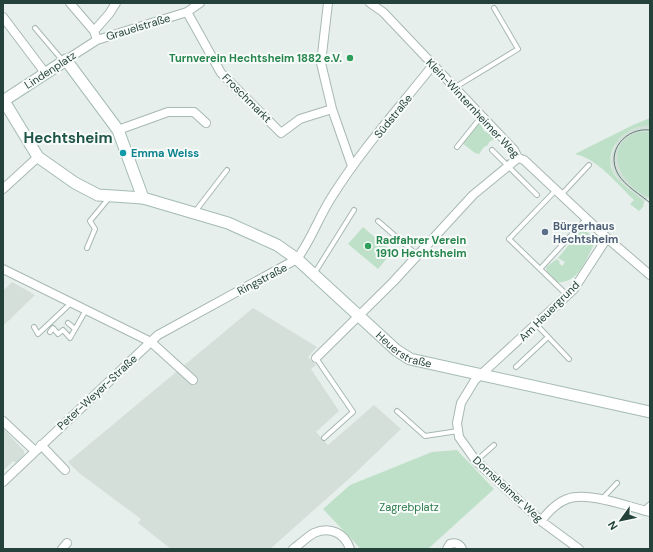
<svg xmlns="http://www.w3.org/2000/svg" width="653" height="552" viewBox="0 0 653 552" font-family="'DM Sans',sans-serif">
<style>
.built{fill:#d4dfda}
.green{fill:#bfe0c8}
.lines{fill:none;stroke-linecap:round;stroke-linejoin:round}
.lane-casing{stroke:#a8b8b2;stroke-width:6}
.street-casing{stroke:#a8b8b2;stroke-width:10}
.secondary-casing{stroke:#a4bbb3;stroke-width:13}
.lane{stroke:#fff;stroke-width:4}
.street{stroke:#fff;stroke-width:8}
.secondary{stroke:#fff;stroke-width:11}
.tram{stroke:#5f7d75;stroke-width:1}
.leisure-dot{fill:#2e9e5b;stroke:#f7fbf9;stroke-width:1.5}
.culture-dot{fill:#0f9aa8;stroke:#f7fbf9;stroke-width:1.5}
.service-dot{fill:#5c6f8a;stroke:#f7fbf9;stroke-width:1.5}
.labels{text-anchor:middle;stroke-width:4;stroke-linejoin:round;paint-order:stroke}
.street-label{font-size:11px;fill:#24423a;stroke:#f7fbf9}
.leisure-label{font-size:11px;font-weight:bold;fill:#27864d;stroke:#f7fbf9;text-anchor:end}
.culture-label{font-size:11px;font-weight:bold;fill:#0d838f;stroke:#f7fbf9;text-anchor:start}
.service-label{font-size:11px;font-weight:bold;fill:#4e5e75;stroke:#f7fbf9;text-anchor:start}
.park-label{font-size:11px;fill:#2d7a4b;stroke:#f7fbf9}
.district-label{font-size:15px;font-weight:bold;fill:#1f5548;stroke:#f7fbf9}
</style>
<rect width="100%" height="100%" fill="#e6efeb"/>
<path class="built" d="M641 126H650V196L644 202 618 179 613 171 611 161 612 154 617 141 628 131Z
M12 282 35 295 3 326V291Z
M253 308 317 347 308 357 316 365 311 369 339 411 316 432 328 445 374 405 401 429 351 477 270 549H171L138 523 141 519 79 473 68 462Z
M3 428 24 451V455L16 463 13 461 3 471Z"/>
<path class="green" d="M650 118V126C626 124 601 150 614 174 621 185 635 192 644 202L643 207 639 211 630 204 634 200C617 184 598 159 575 154L633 125Z
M480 122 484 131 498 137 489 142 488 145 484 147 479 154 475 153 462 143Z
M639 132H650V196L648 197C620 186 600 144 639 132Z
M363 227 392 252 378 269 348 244Z
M583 228 593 237 597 233 598 236 596 240C587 257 579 285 556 282L547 274 546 267 557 259 560 262 559 263 562 266 565 262 558 258Z
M457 450 494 489 428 549H361L323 509 350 485 432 452Z"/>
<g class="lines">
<defs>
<path id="lane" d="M35 28 63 61
M454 88 518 49 494 8
M457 147 481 117
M492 150 537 195
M556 190 509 239 567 295
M561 195 589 165
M194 213 227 170
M378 221 417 255
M87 248 95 229 90 221 109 198
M540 269 586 219
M314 274 354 210
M68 323 75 329
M536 324 569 359
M34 327 38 334 71 303
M50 332 53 328 58 334 63 330 70 338 86 310
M316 358 353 412 324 438
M516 367 548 337
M397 411 425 436 458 431
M476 461 494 445
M601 500 617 483
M643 510 650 504"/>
<path id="street" d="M70 3 94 31
M328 3 321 63 332 109 352 166
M370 3 383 12 514 150 518 158 524 160 607 238 650 275
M187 12 221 73 281 133 300 119 332 109
M3 17 46 74
M97 40 94 31 109 14 116 3
M66 60 97 40 187 12 200 3
M118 130 168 112H194L206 123
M3 189 38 157
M3 269 151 342 193 380
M316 358 393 282 473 195 518 158
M3 421 35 451
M41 445 65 470
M3 482 158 335 297 259C312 239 319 216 333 195 362 149 399 108 433 65
M541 521C548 512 556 503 567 499 588 491 629 507 650 512
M62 549 67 543
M293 549C300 544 307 537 314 533 330 526 345 533 350 549
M447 549 450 544C455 542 460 544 462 549
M579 549 541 521 476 461 459 437 457 423 461 403 475 380 574 289 607 238"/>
<g id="secondary">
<path d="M3 101 66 60 118 130 143 198"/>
<path id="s1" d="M4 101 38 157 75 183 98 195 143 198 228 223 277 245 297 259 396 350 410 359 650 412"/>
</g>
</defs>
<use href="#lane" class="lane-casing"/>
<use href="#street" class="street-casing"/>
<use href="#secondary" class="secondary-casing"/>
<use href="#lane" class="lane"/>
<use href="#street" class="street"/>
<use href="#secondary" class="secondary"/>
<path class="tram" d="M650 130C626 127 605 151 618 174 625 186 640 194 650 203"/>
</g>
<g class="leisure-dot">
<circle cx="350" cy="58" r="4"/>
<circle cx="368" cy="246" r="4"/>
</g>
<circle class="culture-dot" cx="123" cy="153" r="4"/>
<circle class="service-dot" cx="545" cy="232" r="4"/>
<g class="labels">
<g class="street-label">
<text transform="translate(138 27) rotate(-17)" y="4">Grauelstraße</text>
<text transform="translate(50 70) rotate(-33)" y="4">Lindenplatz</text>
<text transform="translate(247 98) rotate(45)" y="4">Froschmarkt</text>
<text transform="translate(473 108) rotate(47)" y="4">Klein-Winternheimer Weg</text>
<text transform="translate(393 116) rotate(-51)" y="4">Südstraße</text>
<text transform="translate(262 279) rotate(-28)" y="4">Ringstraße</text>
<text transform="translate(549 311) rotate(-45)" y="4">Am Heuergrund</text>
<text dy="4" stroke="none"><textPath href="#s1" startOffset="490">Heuerstraße</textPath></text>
<text transform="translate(97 392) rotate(-43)" y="4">Peter-Weyer-Straße</text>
<text transform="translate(508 489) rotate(43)" y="4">Dornsheimer Weg</text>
</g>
<g class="leisure-label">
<text x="342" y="62">Turnverein Hechtsheim 1882 e.V.</text>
<text x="376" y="244" text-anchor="start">Radfahrer Verein<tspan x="376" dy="13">1910 Hechtsheim</tspan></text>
</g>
<g class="culture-label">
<text x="131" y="157">Emma Weiss</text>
</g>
<g class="service-label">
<text x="553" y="230">Bürgerhaus<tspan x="553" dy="13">Hechtsheim</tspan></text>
</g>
<g class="park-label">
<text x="409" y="511">Zagrebplatz</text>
</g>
<g class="district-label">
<text x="68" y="143">Hechtsheim</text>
</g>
</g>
<rect width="653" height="552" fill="none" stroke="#24423a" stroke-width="8"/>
<g transform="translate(621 520) rotate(237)" stroke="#f7fbf9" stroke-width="3" paint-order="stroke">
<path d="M0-3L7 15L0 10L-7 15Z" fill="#24423a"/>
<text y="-6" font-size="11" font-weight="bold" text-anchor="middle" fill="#24423a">N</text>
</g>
</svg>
